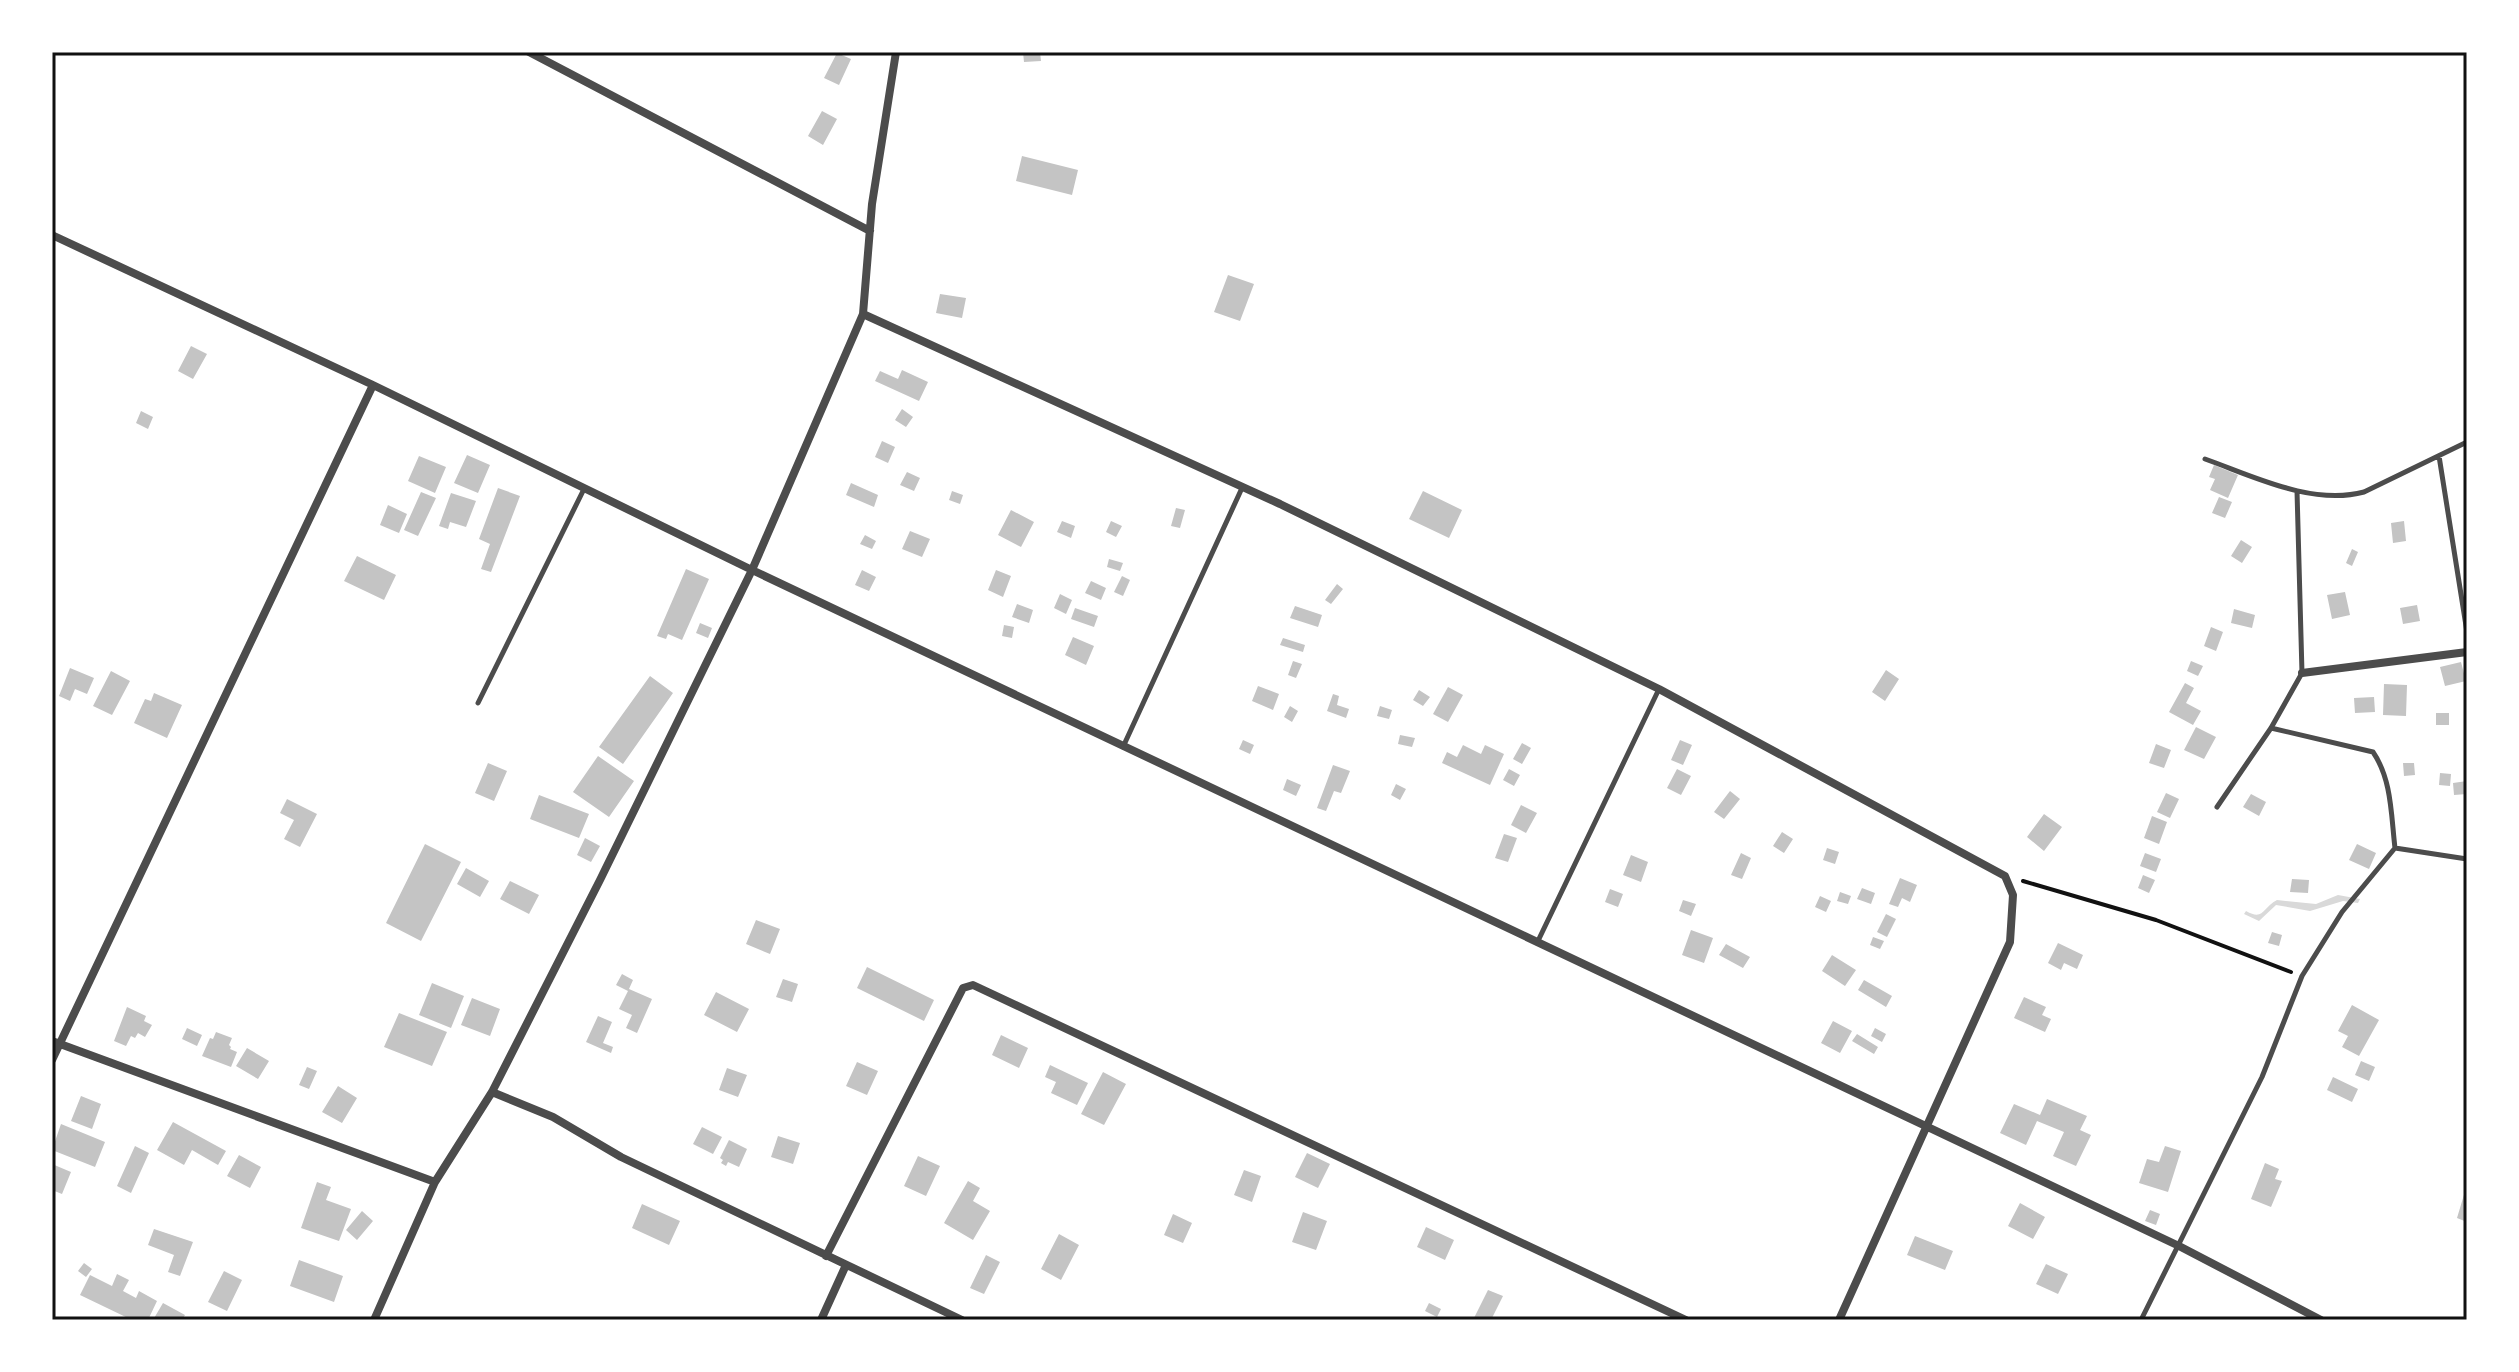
<svg xmlns="http://www.w3.org/2000/svg" width="2519" height="1372" viewBox="0 0 2519 1372" font-family="'Work Sans',sans-serif">
<style>
.water{fill:#d9d9d9}
.building{fill:#c4c4c4}
.lines{fill:none;stroke-linecap:round;stroke-linejoin:round}
.path{stroke:#111;stroke-width:4}
.service{stroke:#4c4c4c;stroke-width:5}
.minor{stroke:#4c4c4c;stroke-width:8}
.neatline{fill:none;stroke:#111;stroke-width:3}
</style>
<rect width="100%" height="100%" fill="#fff"/>
<path class="water" d="M2338 895 2360 899 2358 903 2343 901 2310 911 2276 905 2259 921 2244 914 2246 911C2264 921 2262 908 2277 900L2316 904Z"/>
<path class="building" d="M1023 52H1040L1041 61 1024 62Z
M837 53 851 59 839 85 824 78Z
M822 111 837 119 823 145 808 136Z
M1022 156 1078 170 1072 195 1016 181Z
M1228 275 1254 284 1240 321 1214 312Z
M940 294 966 298 962 318 936 313Z
M191 346 207 354 193 379 178 371Z
M902 370 928 382 919 401 875 381 880 371 898 379Z
M902 409 913 417 906 427 895 420Z
M141 411 153 417 148 429 136 423Z
M882 441 895 447 888 463 875 457Z
M467 455 490 465 478 493 454 483Z
M419 456 446 467 435 493 408 481Z
M2214 465 2238 475 2228 498 2210 490 2215 479 2209 477Z
M907 472 920 478 914 491 900 485Z
M851 483 878 495 874 507 846 495Z
M498 488 520 496 491 572 481 569 490 544 479 539Z
M952 491 963 495 960 504 949 500Z
M1423 491 1462 510 1449 538 1409 519Z
M421 492 436 498 418 536 404 530Z
M451 493 476 501 466 527 450 522 448 529 439 526Z
M2219 497 2232 502 2225 518 2212 513Z
M388 505 407 514 399 533 380 525Z
M1176 508 1185 510 1180 528 1171 526Z
M1011 510 1034 522 1021 547 998 535Z
M1062 521 1075 526 1071 538 1057 532Z
M1111 521 1122 526 1116 537 1106 532Z
M2404 521 2406 541 2393 543 2391 523Z
M910 531 930 539 922 557 902 549Z
M865 535 876 541 872 549 860 544Z
M2241 540 2252 547 2242 563 2231 556Z
M2352 549 2358 552 2352 566 2346 563Z
M357 556 396 575 384 600 344 581Z
M1109 559 1123 563 1120 571 1107 567Z
M686 569 709 579 682 640 668 634 666 639 657 636Z
M862 570 876 577 869 591 855 585Z
M996 570 1011 576 1003 597 988 590Z
M1122 576 1130 580 1123 596 1114 592Z
M1091 581 1106 588 1101 600 1085 593Z
M1337 584 1343 589 1331 604 1325 600Z
M2345 592 2350 615 2332 619 2327 595Z
M1060 594 1072 600 1066 614 1054 608Z
M1017 604 1033 610 1029 623 1012 617Z
M2417 605 2420 621 2403 624 2400 608Z
M1295 606 1322 615 1318 627 1290 618Z
M1075 608 1098 616 1094 627 1071 619Z
M2234 609 2255 615 2252 628 2231 623Z
M700 623 712 628 708 638 696 633Z
M1004 625 1014 627 1012 638 1002 636Z
M2211 627 2223 632 2216 651 2204 646Z
M1073 637 1094 646 1086 665 1065 655Z
M1283 638 1305 645 1303 652 1280 645Z
M1293 661 1302 664 1296 678 1288 675Z
M2191 661 2203 666 2198 676 2187 671Z
M2461 662 2466 681 2445 686 2440 667Z
M70 668 94 678 87 694 75 689 70 701 59 696Z
M1886 670 1899 679 1885 701 1872 692Z
M111 671 130 681 112 715 93 706Z
M650 676 673 693 623 764 599 747Z
M2185 683 2194 688 2186 703 2201 711 2193 725 2169 712Z
M2384 684 2407 685 2406 716 2383 715Z
M1258 686 1279 694 1273 710 1252 701Z
M1448 687 1463 695 1448 722 1433 714Z
M1419 690 1430 697 1423 706 1413 700Z
M154 693 182 705 167 738 134 723 145 699 151 701Z
M1333 694 1339 696 1337 705 1349 709 1346 718 1327 711Z
M2374 697 2375 712 2355 713 2354 698Z
M1290 706 1298 711 1292 722 1284 717Z
M1380 706 1392 710 1389 719 1377 716Z
M2436 713H2449V725H2436Z
M2196 727 2216 737 2204 759 2184 750Z
M1400 735 1415 738 1412 747 1398 744Z
M1243 740 1254 745 1250 754 1239 749Z
M1680 740 1692 745 1683 765 1671 760Z
M1522 743 1531 748 1522 764 1513 759Z
M2156 744 2171 750 2164 768 2149 763Z
M1463 745 1481 754 1485 745 1504 754 1490 785 1442 763 1447 752 1457 757Z
M598 756 634 781 609 817 573 792Z
M488 763 507 771 494 801 475 793Z
M2403 763H2414L2415 775 2404 776Z
M1333 765 1350 771 1341 793 1334 791 1326 811 1317 808Z
M1509 769 1520 775 1514 786 1503 780Z
M1677 769 1691 776 1681 795 1667 788Z
M2440 773 2451 774 2450 786 2439 785Z
M1287 779 1301 785 1296 796 1283 790Z
M2467 781V794L2454 795 2453 783Z
M1396 784 1406 789 1400 800 1391 795Z
M1730 791 1740 799 1724 819 1714 812Z
M2166 793 2179 799 2170 818 2157 812Z
M2251 794 2266 802 2259 816 2243 807Z
M539 795 589 814 579 838 530 819Z
M287 799 317 814 300 847 284 839 294 820 280 813Z
M1521 805 1537 813 1526 833 1511 825Z
M2044 814 2062 827 2044 851 2027 837Z
M2152 816 2167 822 2159 844 2144 838Z
M1782 832 1793 839 1784 853 1773 846Z
M1504 834 1517 838 1508 862 1495 858Z
M585 838 600 846 591 862 577 855Z
M425 844 461 862 421 941 386 923Z
M2357 844 2376 853 2369 869 2349 860Z
M1827 848 1839 852 1835 864 1823 860Z
M1741 853 1751 858 1742 879 1731 875Z
M2145 853 2161 859 2156 872 2140 866Z
M1631 855 1648 862 1641 882 1623 875Z
M466 868 489 881 480 897 457 884Z
M2143 875 2155 880 2149 893 2138 888Z
M1900 878 1917 885 1910 902 1902 898 1898 907 1889 904Z
M2292 879 2309 880 2308 893 2290 892Z
M510 881 539 895 529 914 500 899Z
M1862 888 1875 893 1871 904 1857 899Z
M1610 889 1623 894 1618 907 1605 902Z
M1840 892 1851 896 1848 904 1837 901Z
M1820 896 1831 901 1826 912 1815 907Z
M1683 900 1696 904 1691 916 1679 911Z
M1886 914 1896 919 1887 937 1877 932Z
M756 920 780 929 770 954 746 944Z
M1691 930 1713 938 1704 963 1682 955Z
M2272 932 2282 935 2279 946 2268 943Z
M1873 937 1884 941 1880 949 1870 945Z
M2058 943 2083 955 2077 969 2064 963 2061 970 2048 963Z
M1726 944 1750 957 1743 968 1719 955Z
M1832 955 1856 970 1845 986 1822 971Z
M867 967 934 1000 924 1021 857 988Z
M622 974 633 980 629 989 652 999 637 1033 626 1028 632 1015 619 1009 628 991 616 985Z
M783 979 798 984 792 1002 776 997Z
M1864 980 1892 996 1886 1007 1858 990Z
M432 983 464 996 451 1028 419 1015Z
M716 992 749 1009 737 1032 704 1015Z
M2024 997 2046 1007 2042 1015 2051 1019 2045 1032 2014 1018Z
M472 998 500 1009 490 1036 461 1025Z
M2352 1005 2379 1020 2359 1056 2342 1047 2348 1036 2338 1031Z
M127 1007 146 1016 144 1021 152 1025 145 1037 138 1033 135 1038 131 1036 126 1046 114 1041Z
M399 1013 447 1032 432 1066 384 1047Z
M598 1016 612 1022 603 1043 613 1047 611 1053 586 1042Z
M1833 1021 1852 1031 1840 1053 1821 1043Z
M187 1028 202 1035 197 1046 182 1039Z
M1875 1028 1886 1034 1882 1042 1871 1036Z
M216 1032 232 1038 229 1045 231 1047 230 1049 237 1052 231 1067 202 1056 210 1038 213 1039Z
M1857 1034 1878 1047 1874 1054 1852 1041Z
M1001 1035 1028 1048 1019 1068 992 1055Z
M247 1048 269 1061 258 1079 236 1066Z
M2361 1061 2375 1067 2369 1081 2355 1075Z
M857 1062 878 1071 867 1095 846 1086Z
M1050 1065 1088 1083 1077 1105 1051 1093 1056 1082 1045 1077Z
M307 1067 317 1071 309 1089 299 1085Z
M727 1068 747 1075 738 1097 719 1090Z
M1103 1072 1126 1084 1104 1125 1081 1114Z
M2333 1077 2358 1089 2352 1102 2327 1090Z
M338 1086 357 1098 342 1123 322 1112Z
M81 1096 101 1104 92 1129 71 1121Z
M2047 1099 2087 1116 2080 1130 2091 1135 2076 1166 2053 1156 2064 1132 2037 1121 2026 1145 2000 1133 2014 1104 2040 1115Z
M173 1122 226 1151 218 1165 192 1150 184 1165 157 1150Z
M61 1124 105 1142 95 1167 52 1150Z
M702 1127 722 1137 713 1154 693 1144Z
M778 1136 800 1143 793 1164 771 1157Z
M729 1140 747 1149 739 1167 728 1162 726 1166 721 1163 723 1160 720 1158Z
M135 1146 149 1153 131 1193 117 1186Z
M2165 1146 2181 1151 2168 1192 2139 1183 2147 1159 2159 1162Z
M1307 1153 1330 1164 1318 1188 1295 1177Z
M239 1155 261 1167 250 1188 227 1176Z
M918 1156 940 1166 926 1196 904 1186Z
M2265 1163 2279 1169 2275 1179 2282 1181 2271 1207 2251 1199Z
M52 1164 71 1172 62 1194 52 1190Z
M1244 1170 1261 1176 1252 1202 1234 1195Z
M968 1181 980 1188 973 1201 990 1211 973 1240 944 1223Z
M317 1182 331 1187 326 1200 351 1209 339 1241 301 1228Z
M2466 1188H2467V1222L2457 1218Z
M2020 1203 2045 1217 2033 1239 2008 1226Z
M642 1204 680 1221 669 1245 632 1228Z
M2150 1210 2160 1214 2156 1225 2145 1221Z
M362 1211 373 1221 357 1240 346 1230Z
M1303 1212 1327 1221 1316 1250 1292 1242Z
M1173 1214 1192 1223 1183 1243 1164 1235Z
M1426 1227 1454 1240 1445 1260 1417 1247Z
M154 1229 193 1242 180 1276 168 1272 174 1255 148 1245Z
M1059 1234 1079 1245 1061 1280 1041 1269Z
M1915 1236 1953 1251 1945 1270 1907 1255Z
M986 1255 1000 1262 984 1294 970 1288Z
M299 1260 343 1276 334 1302 290 1286Z
M84 1263 92 1269 86 1277 78 1271Z
M2046 1264 2068 1274 2058 1294 2036 1284Z
M224 1271 242 1280 227 1311 208 1302Z
M117 1274 129 1280 123 1291 136 1298 139 1291 157 1301 148 1320H132L80 1295 90 1275 112 1286Z
M1488 1290 1503 1296 1491 1320H1473Z
M163 1303 185 1315 182 1320H153Z
M1429 1303 1441 1309 1437 1317 1425 1311Z"/>
<g class="lines">
<path class="path" d="M2023 881 2156 920 2291 972"/>
<path class="service" d="M2439 456 2467 632
M2205 459C2253 476 2312 506 2364 492L2467 442
M478 703 584 489
M1123 747 1242 488
M2217 807 2271 728 2302 673 2297 491
M2395 848 2467 859
M1537 943 1659 689
M2141 1320 2262 1077 2302 976 2342 912 2395 848C2391 815 2392 780 2373 752L2271 728"/>
<path class="minor" d="M529 52 870 231
M52 235 373 385 752 570 2179 1246 2321 1320
M863 314 1280 504 1659 689 2005 876 2013 895 2010 942 1839 1320
M2302 673 2467 652
M52 1041 435 1182
M52 1060 373 385
M492 1092 553 1117 621 1157 962 1320
M826 1256 963 988 973 985 1686 1320
M374 1320 435 1182 492 1092 600 880 752 570 863 314 872 204 896 52
M821 1320 846 1265"/>
</g>
<rect width="2519" height="1372" fill="none" stroke="#ffffff" stroke-width="108"/>
<rect x="54" y="54" width="2411" height="1264" class="neatline"/>
</svg>
